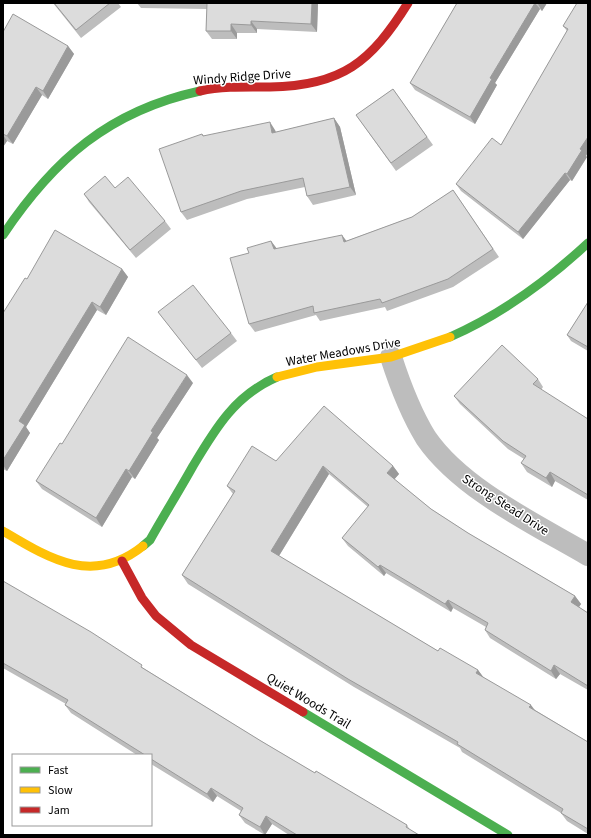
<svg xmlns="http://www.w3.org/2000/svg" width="591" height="838" viewBox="0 0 591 838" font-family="'Source Sans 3',sans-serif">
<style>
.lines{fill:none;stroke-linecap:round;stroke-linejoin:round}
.street{stroke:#bdbdbd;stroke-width:22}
.fast{stroke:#4caf50;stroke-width:9}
.slow{stroke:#ffc107;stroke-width:9}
.jam{stroke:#c62828;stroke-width:9}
.wall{fill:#bdbdbd}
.shaded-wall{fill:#9a9a9a}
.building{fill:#dcdcdc;stroke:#9a9a9a}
.labels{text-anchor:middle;stroke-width:3;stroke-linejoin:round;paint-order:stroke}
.street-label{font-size:13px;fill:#000;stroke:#fff}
</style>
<rect width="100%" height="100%" fill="#fff"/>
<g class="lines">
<path class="street" d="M391 357C400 385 410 412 426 438 461 489 535 524 588 555"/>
<path class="fast" d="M3 235C54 159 109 111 200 91
M450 337C502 314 546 282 588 243
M143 546 150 540C164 515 179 491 193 466 215 429 235 395 277 377
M303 712 508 835"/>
<path class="slow" d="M277 377 317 367 391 357 450 337
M3 531C50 559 93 586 143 546"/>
<path class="jam" d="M200 91C223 86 247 87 270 87 342 86 371 62 408 3
M122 561 142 598 156 616 191 645 303 712"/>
</g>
<path class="wall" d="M53 3H118L121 7 81 38Z
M137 3H318L317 32 257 29V33H237V39H212L206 31 207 9 141 8Z
M457 3H547L542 11 540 9 495 83 497 85 475 124 415 90 410 83Z
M588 3V152L586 156 587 157 572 181 570 180 523 239 461 191 456 184 501 145 567 31 563 26Z
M3 32 68 46 74 54 48 99 42 95 13 144 7 141 3 147Z
M393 89 433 145 396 171 356 115Z
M334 118 340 127 356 195 313 205 307 196 305 187 247 199 187 220 181 212 202 134 204 136 275 130 276 132Z
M115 188 165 221 171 229 136 258 89 202 84 194Z
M453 190 499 257 453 287 387 311 385 307 320 321 316 315 255 332 249 324V253L271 241 277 249 346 241 412 217Z
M122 269 128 277 106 315 97 310 26 427 30 433 7 471 3 469V313L27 279Z
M588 302V351L571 341 567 335Z
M158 312 231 333 237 341 202 368Z
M538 379 543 387 541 390 588 419V500L555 481 552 487 527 472 521 463 524 459 508 449 460 404 454 396Z
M193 383 157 438 159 440 135 479 132 477 102 527 42 489 36 481 62 444Z
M276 461 393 466 399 474 394 479 431 509 468 533 575 596 581 604 579 607 588 613V690L560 674 556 679 490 638 485 630 486 627 453 608 451 612 386 573 384 576 348 546 342 538 368 507 329 474 279 556 438 651 478 670 483 677 535 710 588 742V834L567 821 561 813 462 752 460 748 354 687 188 584 182 575 233 494 227 486Z
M3 581 261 741 315 773 407 825 410 830 419 835H289L272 824 265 835 245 823 239 815 241 811 217 796 213 802 151 764V755H137L71 713 65 705 66 704 3 668Z"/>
<path class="shaded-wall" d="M312 3H318L317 32 311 24Z
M535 3 540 9 495 83 497 85 475 124 470 117 490 78Z
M538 3H547L542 11 538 4Z
M251 21 257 29V33L251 25Z
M231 24 237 33V39L231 31Z
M68 46 74 54 48 99 43 91Z
M36 87 42 95 13 144 7 136Z
M334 118 340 127 356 195 350 187Z
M270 122 275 130 278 141 272 133Z
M3 135 7 141 3 147Z
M588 137V152L586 156 587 157 572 181 567 174 580 149Z
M565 173 570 180 523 239 518 232Z
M342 235 348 243 344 242Z
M271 241 277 249H274Z
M122 269 128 277 106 315 100 307Z
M92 302 97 310 26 427 30 433 7 471 3 465V460L19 421Z
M187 375 193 383 157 438 159 440 135 479 129 471 151 431Z
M323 466 329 474 277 559 271 551Z
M393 466 399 474 393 481 387 473Z
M126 469 132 477 102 527 96 518Z
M550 472 555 481 552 487 546 478Z
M380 565 386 573 384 576 378 567Z
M575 596 581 604 577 610 571 602Z
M448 600 453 608 451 612 445 604Z
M554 665 560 674 556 679 551 671Z
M478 670 484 678 476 673Z
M531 705 537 713 529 707Z
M211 788 217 796 213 802 207 794Z
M266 816 272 824 265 835 260 827Z"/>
<path class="building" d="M54 3H110L76 30Z
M207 3H312L311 24 251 21V25L231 24V31H206Z
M457 3H535L490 78 492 79 470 117 410 83Z
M577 3H588V137L580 149 582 150 567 174 565 173 518 232 456 184 492 138 501 145 568 29 563 26Z
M13 14 68 46 43 91 36 87 7 136 3 134V32Z
M393 89 427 137 391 163 356 115Z
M334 118 350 187 307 196 303 178 241 191 181 212 159 149 202 134 203 136 270 122 272 133Z
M105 176 115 188 128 177 165 221 130 250 84 194Z
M453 190 493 249 448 279 382 303 380 299 314 313 313 306 249 324 230 258 249 253 247 248 271 241 274 249 342 235 344 242 412 217Z
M55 230 122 269 100 307 92 302 19 421 25 425 3 460V313L25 278 27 279Z
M193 285 231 333 196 360 158 312Z
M588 302V347L567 335Z
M128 337 187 375 151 431 153 432 129 471 126 469 96 518 36 481 60 443 62 444Z
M502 345 538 379 533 384 588 419V495L550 472 546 478 521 463 526 456 503 441 454 396Z
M324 406 393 466 387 473 431 509 468 533 575 596 571 602 588 613V686L554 665 551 671 485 630 488 623 448 600 445 604 380 565 378 567 342 538 369 505 323 466 271 551 438 651 440 648 478 670 476 673 531 705 529 707 588 742V829L561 813 563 809 457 744 458 742 348 679 182 575 235 491 227 486 252 446 276 461Z
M3 581 91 632 142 665 141 667 261 741 315 773 316 771 407 825 406 827 419 835H297L266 816 260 827 239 815 243 808 211 788 207 794 151 759V755H145L65 705 68 700 3 663Z"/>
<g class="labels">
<g class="street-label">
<text transform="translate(242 76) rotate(-4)" y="5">Windy Ridge Drive</text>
<text transform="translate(343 351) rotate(-10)" y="5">Water Meadows Drive</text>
<text transform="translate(506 504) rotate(33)" y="5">Strong Stead Drive</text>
<text transform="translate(309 700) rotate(31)" y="5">Quiet Woods Trail</text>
</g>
</g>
<rect width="591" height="838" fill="none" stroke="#000000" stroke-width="8"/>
<rect x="12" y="754" width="140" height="72" fill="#ffffff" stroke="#999999"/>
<rect x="20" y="767" width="20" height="6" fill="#4caf50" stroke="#999999"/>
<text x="48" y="774" font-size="12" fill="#000000">Fast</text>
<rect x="20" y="787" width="20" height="6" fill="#ffc107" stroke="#999999"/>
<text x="48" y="794" font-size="12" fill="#000000">Slow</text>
<rect x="20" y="807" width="20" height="6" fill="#c62828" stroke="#999999"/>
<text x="48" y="814" font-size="12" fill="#000000">Jam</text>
</svg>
